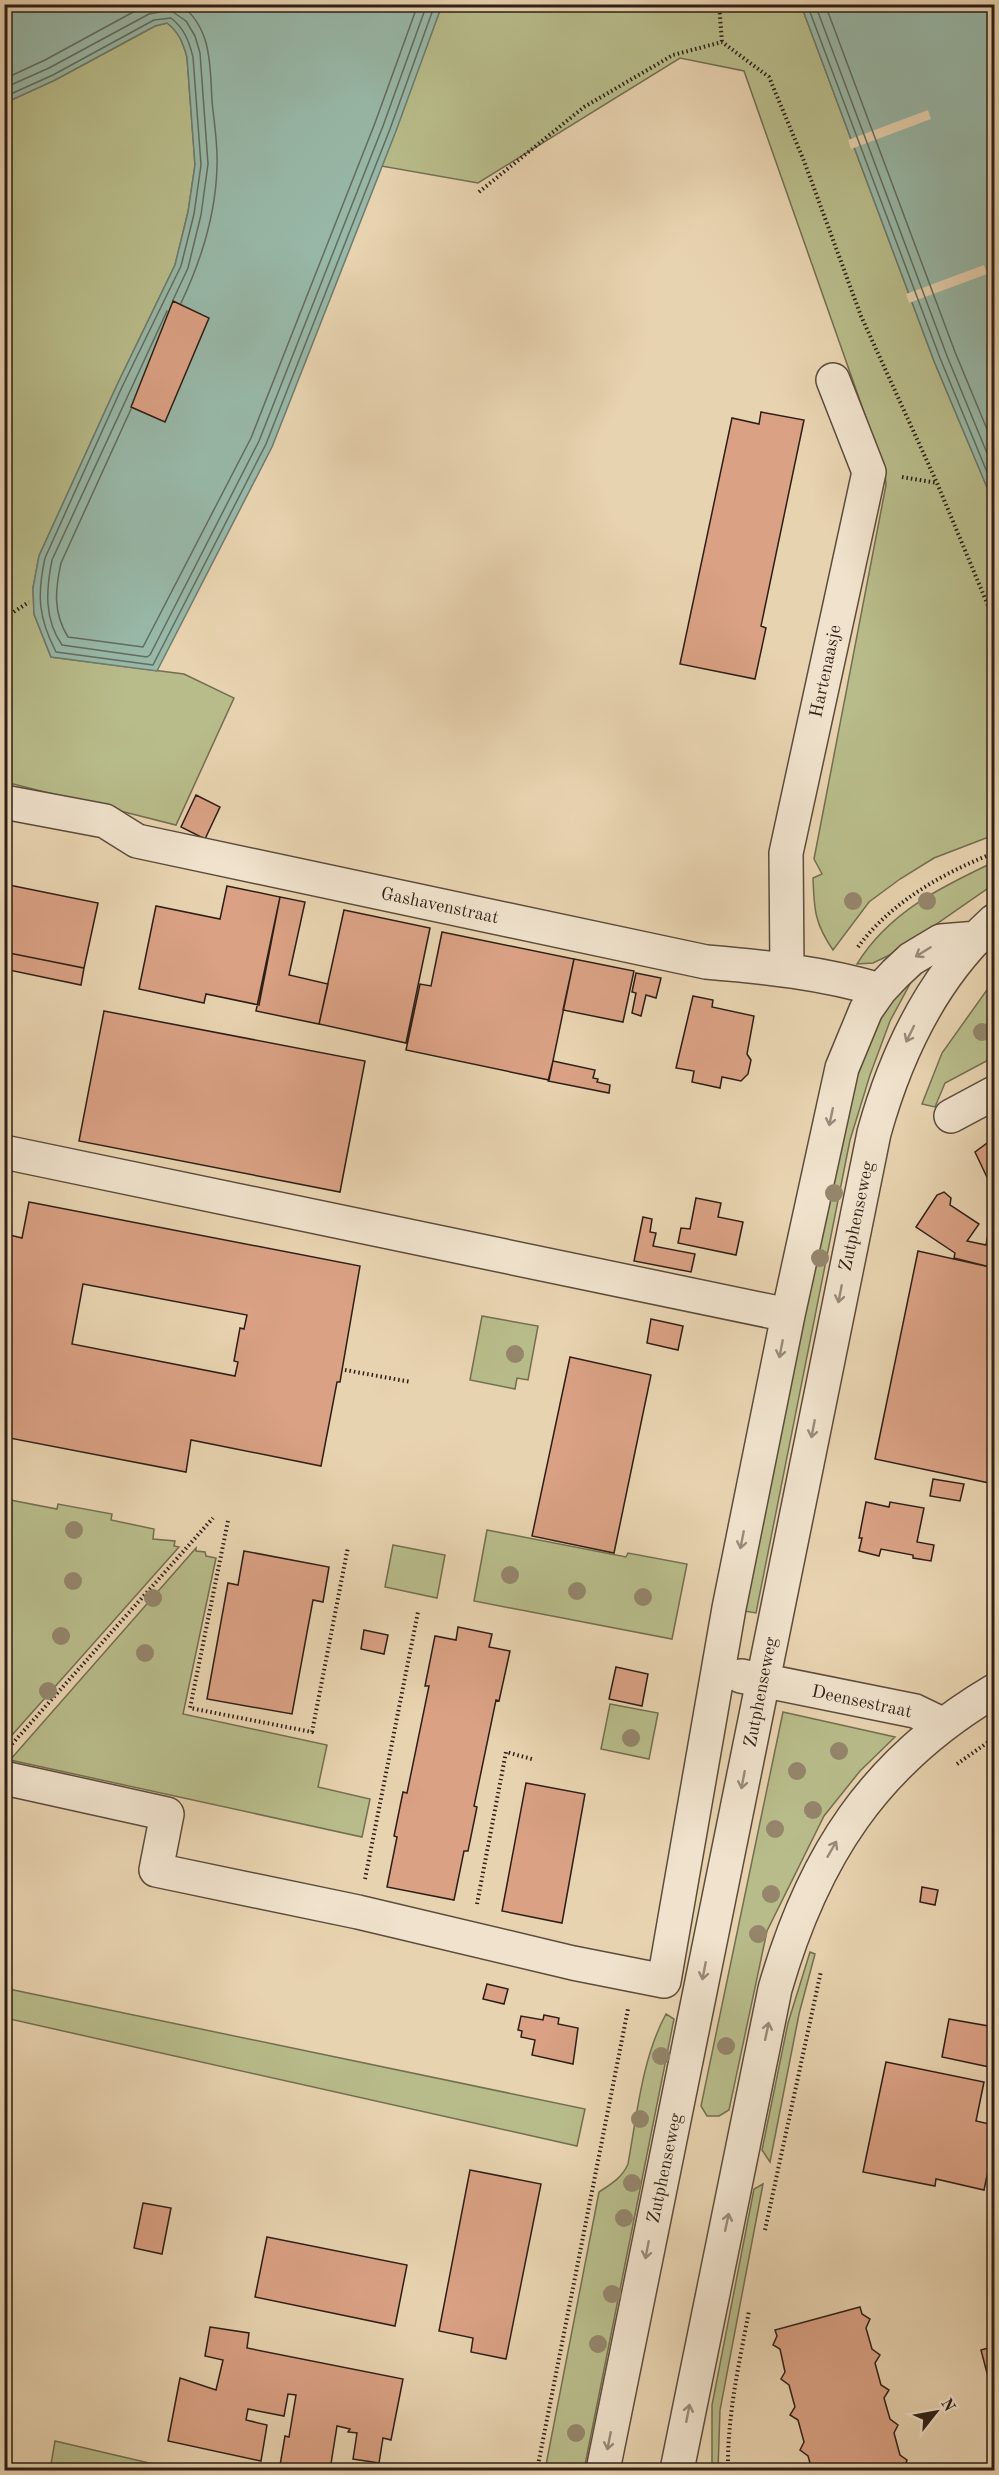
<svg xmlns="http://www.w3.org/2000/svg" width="999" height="2475" viewBox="0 0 999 2475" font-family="'Old Standard TT',serif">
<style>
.green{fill:#b8bc8a;stroke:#736e50;stroke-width:1.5}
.water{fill:#98b8a8;stroke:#6e7b6e;stroke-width:1.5}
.pier{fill:#e8d3b0}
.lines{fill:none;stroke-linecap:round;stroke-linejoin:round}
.shore{stroke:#636c5f;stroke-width:1.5}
.building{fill:#daa184;stroke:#2e1f16;stroke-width:1.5;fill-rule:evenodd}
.minor-casing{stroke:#5c4c3c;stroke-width:36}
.path{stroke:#2e1f16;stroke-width:4;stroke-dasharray:1.5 3;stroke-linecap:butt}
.minor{stroke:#f0e2cc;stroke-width:33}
.tree{fill:#94856b}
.oneway{stroke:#998a7a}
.labels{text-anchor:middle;stroke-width:5;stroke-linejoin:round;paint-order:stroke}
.street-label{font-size:18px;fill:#2e1f16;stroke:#f0e2cc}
</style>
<rect width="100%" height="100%" fill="#e8d3b0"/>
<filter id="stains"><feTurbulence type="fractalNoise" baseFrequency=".00333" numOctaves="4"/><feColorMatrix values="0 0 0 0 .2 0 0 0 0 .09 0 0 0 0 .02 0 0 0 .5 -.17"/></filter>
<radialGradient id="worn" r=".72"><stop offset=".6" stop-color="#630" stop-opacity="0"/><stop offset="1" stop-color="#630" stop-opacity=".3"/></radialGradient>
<path class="green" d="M442 5H801L934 361 994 504V835L934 858 900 879 869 902 833 950C815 924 814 910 813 878L822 874 814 859 886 485 885 472 744 71 680 58 478 183 381 166Z
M167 23C179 32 183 43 187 57L195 165 188 212 175 265 117 385 39 556 33 588 34 614 51 657 184 674 234 698 176 825 5 782 4 103 55 80 155 26Z
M994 862V884L896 952 873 963 857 964C889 912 941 887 994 862Z
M918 969 890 1021 870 1075 850 1140 756 1613 738 1610 864 1035Z
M994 980V1057L945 1083 935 1107 922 1104 942 1053Z
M482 1316 538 1326 528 1380 517 1378 515 1389 470 1380Z
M5 1499 57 1509 58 1504 112 1514 111 1520 154 1529 153 1539 175 1541 174 1546 179 1547 5 1743Z
M487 1530 626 1557 628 1553 687 1564 672 1639 474 1601Z
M393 1545 445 1555 437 1598 385 1587Z
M196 1548V1551L205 1552 206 1556 216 1558 183 1714 327 1745 318 1787 370 1799 362 1837 10 1760Z
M610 1704 658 1713 649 1759 601 1749Z
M783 1712 895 1737 860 1771 824 1816 767 1931 729 2110 719 2116H707L701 2106Z
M810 1952 815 1954 799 2014 770 2162 762 2150 788 2023Z
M4 1988 585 2109 577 2146 5 2018Z
M666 2014 674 2019 584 2470H545L599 2192C611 2184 622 2178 628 2164 637 2115 642 2058 666 2014Z
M763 2184 720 2410 718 2470H712V2405L754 2189Z
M55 2441 179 2470H50Z"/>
<path class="water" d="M4 5H442L396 131 272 447 157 671 51 657 34 614 33 588 39 556 117 385 175 265 188 212 195 165 187 57C183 43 179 32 167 23L155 26 55 80 5 103Z
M801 5H994V504L934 361Z"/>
<path class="pier" d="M928 110 931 119 851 149 848 140Z
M984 265 987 274 909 303 906 294Z"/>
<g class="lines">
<path class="shore" d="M180 4C212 28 210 65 212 101 214 122 218 144 217 166 216 212 201 261 181 303
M807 4 940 358 994 489
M815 4 947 356 994 470
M825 4 955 352 994 446
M4 79 45 60 148 4
M4 88 49 68 149 14 170 10 186 21 195 36 200 53 208 164 201 215 188 268 173 300
M4 97 53 75 154 20 171 18C184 28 189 41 193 57L201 165 194 214 181 266 122 387 45 558C37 595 38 617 56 652L153 665 266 444 390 129 435 4
M167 311 52 560C46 590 44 619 62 645L147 657 150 655 259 441 383 126 427 4
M131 409 61 563C55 590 53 613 68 637L143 647 251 438 375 123 418 4"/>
</g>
<path class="building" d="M173 301 209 318 165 422 131 407Z
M761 412 804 420 761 626 766 628 755 679 680 664 732 418 759 424Z
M196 795 220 807 205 839 181 827Z
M4 884 98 903 84 968 4 952Z
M227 886 280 897 259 1005 206 994 204 1003 139 989 156 906 220 919Z
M280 897 305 902 289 975 328 984 319 1024 256 1011Z
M344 910 430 928 406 1043 319 1024Z
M442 932 574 959 549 1080 406 1050 420 984 431 986Z
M4 952 84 968 81 985 4 969Z
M574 959 634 971 623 1022 563 1010Z
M636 973 661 978 656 998 646 995 641 1016 632 1013 636 993 632 992Z
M693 996 713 1000 712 1007 754 1016 747 1054 751 1060 748 1074 741 1081 722 1077 720 1088 692 1082 694 1071 676 1068Z
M104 1011 365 1061 340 1192 79 1141Z
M553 1061 595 1070 593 1078 598 1079 597 1082 610 1085 609 1093 548 1081Z
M994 1138V1192L975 1152Z
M944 1192 951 1198 950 1205 979 1224 967 1241 986 1245 988 1234 994 1236V1268L954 1258 955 1253 916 1227 937 1195Z
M696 1198 721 1203 718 1217 743 1222 736 1255 678 1243 681 1228 690 1229Z
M29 1202 360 1266 340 1382H337L321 1466 191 1440 186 1472 4 1437V1331L10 1303 4 1302V1242L10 1235 22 1238ZM83 1284 247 1315 244 1329 240 1328 234 1361 238 1362 235 1376 72 1344Z
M643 1217 652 1219 650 1232 656 1233 653 1246 695 1254 691 1272 634 1261Z
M918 1251 994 1268V1484L875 1459Z
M651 1319 683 1326 678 1350 647 1343Z
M570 1357 651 1375 614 1553 532 1536Z
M933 1479 964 1484 960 1501 930 1496Z
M866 1502 889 1507 890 1502 924 1508 917 1542 934 1545 931 1561 913 1558V1555L881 1549 879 1556 859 1551 862 1538H859Z
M244 1551 329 1567 323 1602 313 1600 292 1714 207 1699 228 1583 238 1585Z
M458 1627 492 1634 489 1647 510 1651 499 1701 496 1700 474 1806 477 1807 468 1851H464L454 1900 387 1887 397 1837 394 1836 403 1792 407 1793 429 1686H425L435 1636 456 1640Z
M364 1630 388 1635 384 1654 361 1649Z
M616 1667 648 1674 642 1706 609 1699Z
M526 1783 585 1794 562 1923 502 1911Z
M922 1887 938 1890 935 1905 920 1902Z
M487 1984 508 1989 504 2004 483 1999Z
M544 2015 559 2018 558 2024 578 2028 573 2064 532 2055 535 2040 521 2037 522 2031 518 2030 521 2016 543 2020Z
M949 2019 994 2027V2068L942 2057Z
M886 2062 984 2082 976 2121 994 2125V2142L984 2190 936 2179 935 2186 863 2172Z
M470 2170 541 2184 506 2359 471 2352 473 2338 439 2331Z
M143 2203 171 2208 162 2254 134 2248Z
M267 2237 407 2265 395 2326 255 2297Z
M860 2307 862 2314 870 2319 866 2328 872 2349 880 2355 875 2363 881 2385 889 2390 884 2398 890 2419 898 2425 894 2433 900 2455 907 2460 904 2470H812L808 2456 800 2450 804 2442 798 2420 790 2415 795 2407 789 2385 781 2379 785 2372 780 2349 773 2345 777 2336 775 2330Z
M210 2327 249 2333 247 2348 403 2379 391 2440 383 2438 379 2463 353 2459 357 2433 348 2432 350 2429 337 2426 330 2470H313L280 2465 285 2436 289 2437 296 2395 288 2394 284 2416 248 2409 246 2420 267 2425 261 2461 168 2441 180 2378 216 2390 223 2360 205 2356Z
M993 2341H994V2400L981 2350 988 2348Z"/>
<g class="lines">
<defs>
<path id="minor" d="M4 802 105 821 137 841 706 962C766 967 823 973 880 990
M787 969 786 853 869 472 833 380
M951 1116 994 1093
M4 1152 788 1315
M741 1676 915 1711 942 1724
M4 1778 167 1814 156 1870 358 1912 573 1963 664 1981 729 1608 788 1315 842 1068 866 1010 880 990 895 974 911 959 941 941 978 938
M603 2470 874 1133C896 1054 932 977 994 921
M677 2470 775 1989C813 1857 874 1762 994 1691"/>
</defs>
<use href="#minor" class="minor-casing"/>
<path class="path" d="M719 4 722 42
M479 192 584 107 673 55 722 42 769 77 804 161 861 316 937 483 994 620
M902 477 937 483
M4 621 9 615 29 602
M858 947C891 902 943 873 994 853
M345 1370 411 1382
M228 1521 190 1708 312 1732 348 1547
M12 1744 213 1518
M957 1764 994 1738
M365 1879 418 1612
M477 1904 506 1752 532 1759
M765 2230 821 1971
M537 2470 628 2009
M728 2470C727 2417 739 2364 749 2311"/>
<use href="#minor" class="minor"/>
</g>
<g class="tree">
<circle cx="853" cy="901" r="9"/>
<circle cx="927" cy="901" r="9"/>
<circle cx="982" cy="1032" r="9"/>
<circle cx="834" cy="1193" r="9"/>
<circle cx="820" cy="1258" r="9"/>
<circle cx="515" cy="1354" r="9"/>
<circle cx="74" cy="1530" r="9"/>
<circle cx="510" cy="1575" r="9"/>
<circle cx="73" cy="1581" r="9"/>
<circle cx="577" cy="1591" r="9"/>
<circle cx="643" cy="1597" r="9"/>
<circle cx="153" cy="1598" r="9"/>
<circle cx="61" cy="1636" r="9"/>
<circle cx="145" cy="1653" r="9"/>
<circle cx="48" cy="1691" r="9"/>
<circle cx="631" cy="1738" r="9"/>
<circle cx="839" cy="1751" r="9"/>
<circle cx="797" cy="1771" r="9"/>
<circle cx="813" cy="1810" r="9"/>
<circle cx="775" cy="1829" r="9"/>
<circle cx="771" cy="1894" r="9"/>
<circle cx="758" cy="1934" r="9"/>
<circle cx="726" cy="2046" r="9"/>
<circle cx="661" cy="2056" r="9"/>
<circle cx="640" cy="2119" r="9"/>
<circle cx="632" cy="2183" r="9"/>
<circle cx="624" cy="2218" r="9"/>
<circle cx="612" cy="2294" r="9"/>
<circle cx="598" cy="2344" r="9"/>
<circle cx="576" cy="2433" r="9"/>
</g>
<defs><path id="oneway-shaft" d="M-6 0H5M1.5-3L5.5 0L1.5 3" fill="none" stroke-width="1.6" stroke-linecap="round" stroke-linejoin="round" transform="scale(1.5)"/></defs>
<g class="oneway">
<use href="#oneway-shaft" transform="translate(923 952) rotate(148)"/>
<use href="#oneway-shaft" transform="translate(910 1034) rotate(116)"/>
<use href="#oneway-shaft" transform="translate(831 1117) rotate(102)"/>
<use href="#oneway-shaft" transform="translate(840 1294) rotate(101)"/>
<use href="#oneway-shaft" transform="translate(781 1349) rotate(101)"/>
<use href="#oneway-shaft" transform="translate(813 1429) rotate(101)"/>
<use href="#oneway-shaft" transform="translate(742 1540) rotate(101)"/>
<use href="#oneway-shaft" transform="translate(743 1780) rotate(101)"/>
<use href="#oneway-shaft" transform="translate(832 1849) rotate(-60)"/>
<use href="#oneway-shaft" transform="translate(704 1971) rotate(101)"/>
<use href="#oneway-shaft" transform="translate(767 2031) rotate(-78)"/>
<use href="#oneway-shaft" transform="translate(727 2222) rotate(-78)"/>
<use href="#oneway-shaft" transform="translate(647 2250) rotate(101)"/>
<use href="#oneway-shaft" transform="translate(688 2413) rotate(-79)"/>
<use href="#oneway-shaft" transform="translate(609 2441) rotate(101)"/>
</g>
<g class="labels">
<g class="street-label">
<text transform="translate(825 671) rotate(-78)" y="6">Hartenaasje</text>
<text transform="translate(440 905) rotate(12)" y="6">Gashavenstraat</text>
<text transform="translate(856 1216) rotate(-78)" y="6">Zutphenseweg</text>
<text transform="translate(760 1692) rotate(-79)" y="6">Zutphenseweg</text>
<text transform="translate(862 1701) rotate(12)" y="6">Deensestraat</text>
<text transform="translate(664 2168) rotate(-78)" y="6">Zutphenseweg</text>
</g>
</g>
<rect width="999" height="2475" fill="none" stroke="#e8d3b0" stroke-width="24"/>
<rect x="6" y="6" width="987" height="2463" fill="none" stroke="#2e1f16" stroke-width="3"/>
<rect x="12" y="12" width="975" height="2451" fill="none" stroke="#2e1f16" stroke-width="1.5"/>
<g transform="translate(936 2412) rotate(59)" stroke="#f0e2cc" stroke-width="4.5" paint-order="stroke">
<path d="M0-4.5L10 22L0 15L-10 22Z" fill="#2e1f16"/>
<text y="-9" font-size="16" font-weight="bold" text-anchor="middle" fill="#2e1f16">N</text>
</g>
<rect width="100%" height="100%" filter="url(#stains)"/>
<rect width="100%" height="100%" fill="url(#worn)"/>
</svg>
